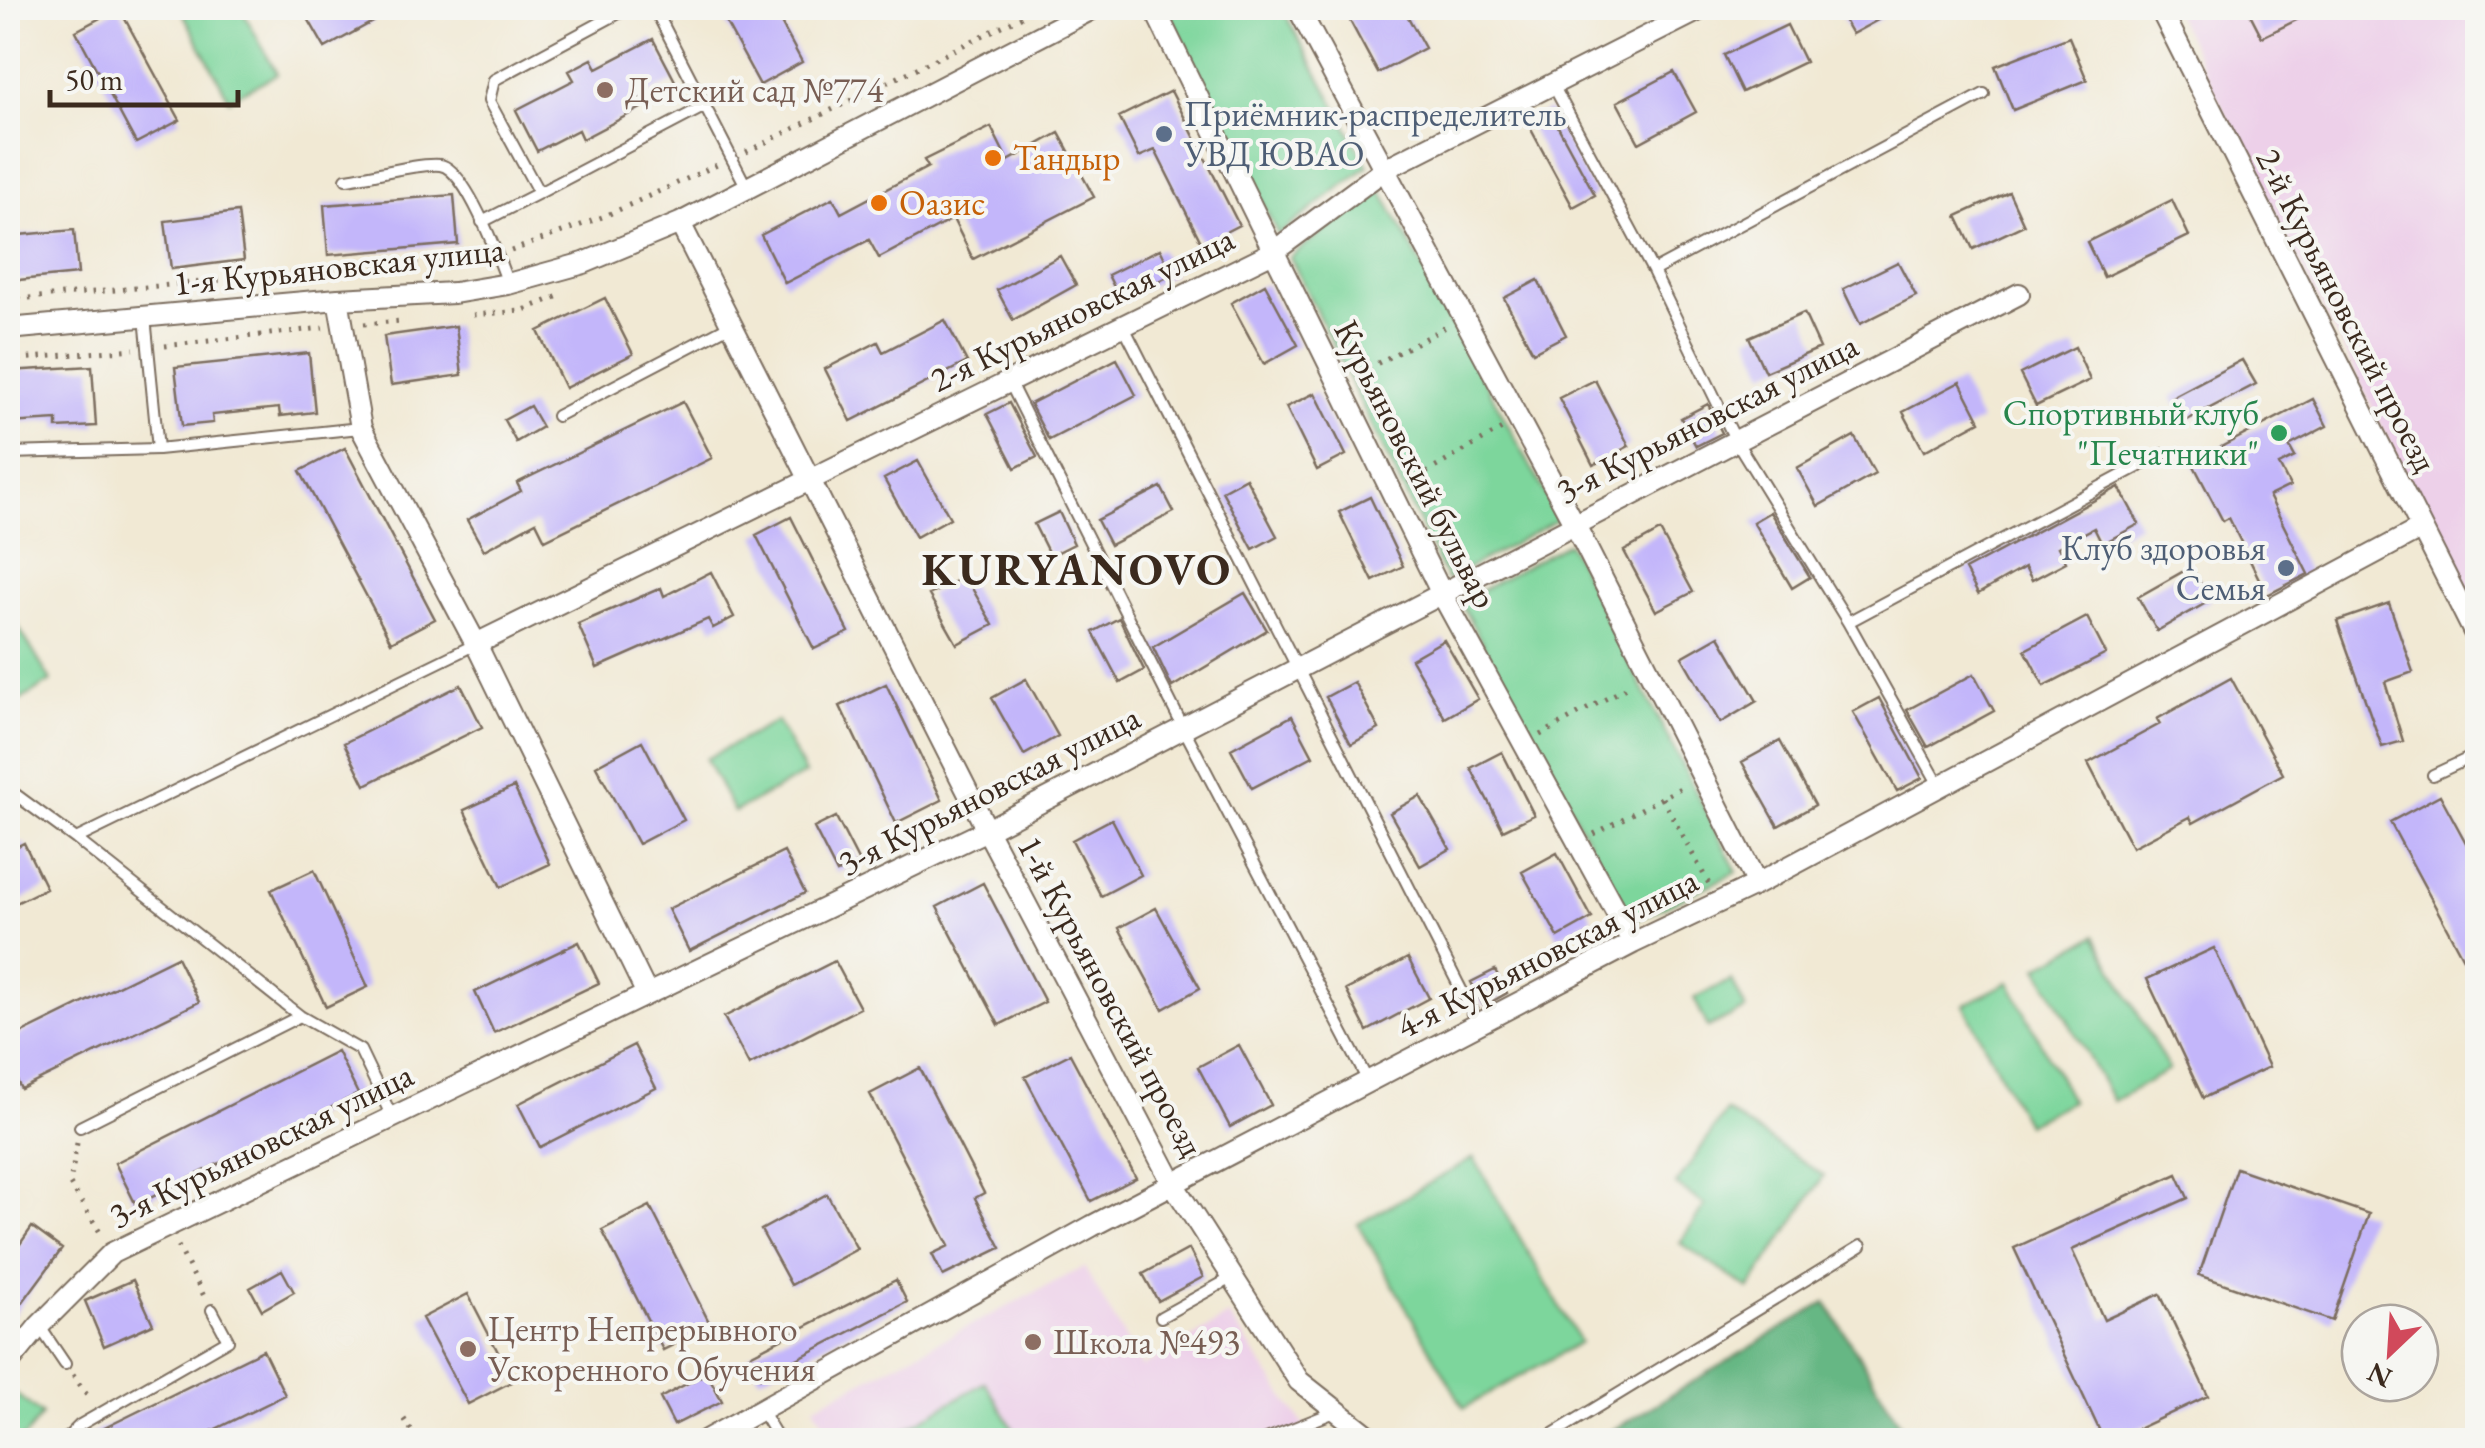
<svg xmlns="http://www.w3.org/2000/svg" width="2485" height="1448" viewBox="0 0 2485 1448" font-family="'EB Garamond',serif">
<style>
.built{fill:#edd0e9}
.green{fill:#7dd69c;stroke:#5c805d;stroke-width:2.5}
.forest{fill:#66b784;stroke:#507051;stroke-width:2.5}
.building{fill:#c3b6fa}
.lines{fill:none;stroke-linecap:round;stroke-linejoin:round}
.service-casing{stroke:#7b6d5e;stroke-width:14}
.minor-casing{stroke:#7b6d5e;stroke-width:24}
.path{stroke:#7b6d5e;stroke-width:5;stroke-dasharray:2.5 8;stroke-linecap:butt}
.service{stroke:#fff;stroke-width:10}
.minor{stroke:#fff;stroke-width:20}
.education-dot{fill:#8d6e63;stroke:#f6f6f2;stroke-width:4}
.service-dot{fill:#5c6f8a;stroke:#f6f6f2;stroke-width:4}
.food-dot{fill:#e8710a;stroke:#f6f6f2;stroke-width:4}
.leisure-dot{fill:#2e9e5b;stroke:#f6f6f2;stroke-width:4}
.labels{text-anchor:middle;stroke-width:8;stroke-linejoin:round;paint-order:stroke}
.education-label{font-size:35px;fill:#785e54;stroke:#f6f6f2;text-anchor:start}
.service-label{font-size:35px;fill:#4e5e75;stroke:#f6f6f2;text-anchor:start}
.food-label{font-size:35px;fill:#c56008;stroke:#f6f6f2;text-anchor:start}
.street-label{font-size:35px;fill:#3b2a1e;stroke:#f6f6f2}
.leisure-label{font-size:35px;fill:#27864d;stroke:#f6f6f2;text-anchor:end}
.district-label{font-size:45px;font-weight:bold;letter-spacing:2.5px;fill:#3b2a1e;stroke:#f6f6f2}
</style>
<rect width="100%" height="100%" fill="#f6f6f2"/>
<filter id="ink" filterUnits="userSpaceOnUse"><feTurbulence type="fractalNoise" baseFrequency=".01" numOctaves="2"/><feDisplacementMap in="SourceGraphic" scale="20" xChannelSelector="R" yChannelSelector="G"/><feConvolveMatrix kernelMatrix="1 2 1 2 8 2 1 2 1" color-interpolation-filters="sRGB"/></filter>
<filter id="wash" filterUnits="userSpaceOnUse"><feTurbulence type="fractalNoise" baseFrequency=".0048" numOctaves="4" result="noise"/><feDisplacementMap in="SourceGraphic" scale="40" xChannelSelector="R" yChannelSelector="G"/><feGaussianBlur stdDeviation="2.25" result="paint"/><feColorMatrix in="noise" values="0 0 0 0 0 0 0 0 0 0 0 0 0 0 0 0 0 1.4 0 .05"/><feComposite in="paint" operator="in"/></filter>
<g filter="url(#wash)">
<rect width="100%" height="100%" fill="#f1e9d4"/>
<path class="built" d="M2173 8H2477V618L2431 525Z
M1084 1267 1142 1367 1229 1316 1303 1424 1325 1440H834L814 1406Z"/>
<path class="green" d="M189 8H241L277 74 229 99 182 11Z
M1167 8H1282L1368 166 1278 235Z
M1380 188 1559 519 1447 580 1290 257Z
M1568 543 1737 872 1632 922 1460 602Z
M17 625 51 681 8 708V631Z
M777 721 805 774 734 812 706 759Z
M2095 936 2169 1070 2113 1101 2038 967Z
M1732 980 1746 1010 1708 1027 1694 998Z
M2009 982 2071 1101 2026 1124 1964 1005Z
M1726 1111 1824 1176 1749 1289 1680 1243 1705 1205 1676 1185Z
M1474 1158 1580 1342 1464 1408 1358 1224Z
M985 1382 1015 1432 999 1440H897L894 1436Z
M11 1390 42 1415 22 1440H8V1394Z"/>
<path class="forest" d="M1826 1302 1910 1440H1596Z"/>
<g id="blocks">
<path class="building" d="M119 8 180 120 136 143 76 31Z
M302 8H367L374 21 325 48Z
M718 8H773L802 62 760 85Z
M1343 8H1403L1425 48 1378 73Z
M1837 8H1900L1852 34Z
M2247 8H2321L2262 37Z
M1787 25 1805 62 1742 92 1724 55Z
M2069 37 2087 80 2013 110 1995 66Z
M653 39 675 81 637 100 641 108 582 139 578 130 537 151 516 110 574 80 569 71 592 59 597 68Z
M1674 72 1696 112 1639 143 1617 102Z
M1171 91 1239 225 1202 244 1155 150 1139 157 1119 117Z
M1549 110 1595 195 1573 207 1527 122Z
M991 127 1008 161 1059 133 1094 197 973 259 953 219 879 258 869 240 785 283 761 235 833 198 841 213 928 167 924 160Z
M2009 192 2024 225 1973 249 1957 216Z
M454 195 458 244 328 255 324 205Z
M2172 200 2189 236 2104 277 2087 242Z
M238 212 244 260 171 269 165 221Z
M74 230 78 274 8 281V236Z
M1160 249 1173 274 1121 301 1108 275Z
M1060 256 1076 285 1013 320 997 290Z
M1898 262 1916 296 1860 324 1843 289Z
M1538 280 1566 335 1533 352 1504 298Z
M1265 284 1298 345 1264 364 1231 303Z
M605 298 633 354 565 388 538 331Z
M1804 313 1820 348 1765 372 1749 337Z
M945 320 967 362 851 421 825 369 878 342 883 352Z
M456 326 462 375 391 385 384 336Z
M2075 347 2090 380 2036 406 2020 374Z
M309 353 315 412 280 416 279 408 212 415 213 423 182 426 175 367Z
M1117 359 1136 395 1049 440 1030 404Z
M2242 360 2256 384 2185 421 2172 397Z
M92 366 96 426 57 428V420L8 423V371Z
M1595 380 1629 446 1593 465 1559 398Z
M1960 382 1980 421 1924 451 1903 412Z
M1315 393 1346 455 1317 470 1286 407Z
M2313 399 2327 426 2289 446 2295 457 2279 465 2290 486 2269 496 2308 574 2267 595 2229 518 2223 521 2192 462Z
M683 402 712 458 545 540 536 522 484 550 467 520 521 491 517 483Z
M1009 403 1037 457 1015 468 987 414Z
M1708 404 1722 433 1696 446 1681 418Z
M530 406 542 427 516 442 504 420Z
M1854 436 1875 474 1818 506 1797 468Z
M345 448 435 619 391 642 300 471Z
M918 461 950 518 916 537 884 479Z
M1246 478 1277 536 1253 549 1222 491Z
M1161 487 1174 512 1110 545 1097 520Z
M2119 487 2139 524 2102 544 2094 528 2058 547 2066 562 2032 580 2025 567 1978 594 1965 570Z
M1370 497 1403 566 1373 581 1339 512Z
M1059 512 1074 544 1050 556 1034 524Z
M1770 512 1810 577 1792 588 1753 522Z
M791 517 849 632 814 649 756 535Z
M1660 531 1693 592 1656 611 1624 551Z
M2191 567 2211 600 2157 631 2138 597Z
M711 572 734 617 713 628 708 619 597 668 578 624 661 588 664 596Z
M965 576 993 625 957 644 929 595Z
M1245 593 1267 630 1172 687 1153 647Z
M2389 603 2413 672 2385 682 2403 741 2382 747 2337 621Z
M2087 617 2106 654 2044 686 2025 650Z
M1119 618 1144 670 1120 683 1093 632Z
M1719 636 1757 701 1720 723 1682 657Z
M1444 640 1478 699 1445 718 1411 659Z
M1974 674 1994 711 1928 747 1907 710Z
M2231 678 2283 774 2193 823 2190 817 2132 847 2088 763 2160 724 2157 719Z
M1026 679 1058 736 1024 755 992 698Z
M1354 682 1379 729 1351 744 1326 697Z
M886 684 942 800 896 823 840 706Z
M461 685 482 727 365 785 344 743Z
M1879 698 1922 778 1897 791 1853 712Z
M1292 716 1313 756 1252 788 1231 749Z
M642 741 684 820 638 844 596 766Z
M1780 741 1815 805 1778 826 1742 762Z
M1502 752 1534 815 1503 830 1471 768Z
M514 787 550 864 501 887 464 810Z
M2440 795 2478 865V986L2390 822Z
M1420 796 1450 849 1420 866 1390 813Z
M836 817 859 862 837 873 814 828Z
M1112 819 1141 875 1101 896 1072 840Z
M24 843 46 888 8 907V851Z
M784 852 805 893 689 951 668 909Z
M1557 853 1592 918 1558 937 1522 872Z
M314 870 368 987 326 1007 271 890Z
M983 883 1045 1002 999 1025 937 907Z
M1156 908 1200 988 1163 1009 1119 928Z
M579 942 599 983 494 1033 475 992Z
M2214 948 2269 1067 2203 1098 2147 979Z
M177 957 199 1002 21 1089 8 1062V1040Z
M1408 958 1429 998 1367 1031 1346 990Z
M835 961 860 1008 749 1065 724 1017Z
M1495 970 1507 993 1484 1006 1471 982Z
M634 1045 656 1088 540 1147 518 1104Z
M1239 1045 1271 1105 1230 1127 1198 1067Z
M337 1051 358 1094 136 1205 115 1163Z
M1070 1054 1136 1178 1091 1201 1025 1077Z
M920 1068 984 1193 975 1198 1001 1248 943 1276 932 1254 949 1246 870 1094Z
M2236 1168 2369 1214 2332 1321 2199 1275Z
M2177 1174 2188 1198 2072 1250 2104 1320 2160 1294 2208 1396 2114 1440H2104L2014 1248Z
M827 1194 857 1249 791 1285 761 1230Z
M650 1206 711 1326 663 1350 602 1230Z
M32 1227 62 1249 8 1322V1261Z
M1189 1249 1203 1277 1158 1301 1143 1274Z
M282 1270 294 1292 262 1310 250 1288Z
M133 1280 153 1324 104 1346 85 1301Z
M896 1280 907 1302 760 1378 748 1356Z
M468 1294 513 1381 468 1404 422 1318Z
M263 1350 285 1395 193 1440H80Z
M707 1373 722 1401 674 1425 660 1398Z"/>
</g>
</g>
<g filter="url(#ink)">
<use href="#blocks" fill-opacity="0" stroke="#7b6d5e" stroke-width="2.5"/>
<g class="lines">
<defs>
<path id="service" d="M644 8 657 13 747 188
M1553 85 1653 271 1735 439 1848 622 1939 785
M346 179C371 176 417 163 440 165 466 168 499 259 508 284
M539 193 705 106
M482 222 539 193 489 101 494 80 628 8
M1653 271 1984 94
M145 317 158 449 360 428
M1123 325 1478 1023
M1009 381 1184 729 1368 1081
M557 416 731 325
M8 453 158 449
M1848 622 2162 454
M2433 775 2478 754
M8 789 76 839 476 644
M76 839 300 1016 360 1050 392 1117
M80 1127 300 1016
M1161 1317 1233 1277
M40 1327 65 1364
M761 1410 779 1440
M65 1440 80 1425 228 1340 212 1310
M1264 1440 1337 1411
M1543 1440 1861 1246"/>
<path id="minor" d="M1154 8 1443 596 1633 943
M1298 8 1574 523 1757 884
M2160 8 2478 640
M680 223 987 830 1173 1184 1299 1381 1374 1440
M338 299 361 428 476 644 647 994
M8 329 338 299 454 293 508 284 584 263 680 223 1094 8
M476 644 1273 252 1385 169 1703 8
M8 1364 39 1326 112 1253 987 830 2019 294
M706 1440 1092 1226 1633 943 1757 884 2420 529"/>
</defs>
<use href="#service" class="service-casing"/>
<use href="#minor" class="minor-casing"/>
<path class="path" d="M746 152 1039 8
M511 251 605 216 717 165
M8 300 480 256
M473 315 521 311 564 294
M364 324 402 321
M165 346 323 328
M8 360 134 349
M1359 373 1446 327
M1408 483 1502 429
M1540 735 1631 685
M1662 798 1709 884
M1594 834 1686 785
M77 1143 70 1184 103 1237
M178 1246 205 1298
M73 1375 90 1399
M404 1419 418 1440"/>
<use href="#service" class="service"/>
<use href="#minor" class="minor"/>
</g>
</g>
<g class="education-dot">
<circle cx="605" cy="90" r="10"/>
<circle cx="1033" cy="1342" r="10"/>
<circle cx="468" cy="1349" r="10"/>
</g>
<g class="service-dot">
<circle cx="1164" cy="134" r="10"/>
<circle cx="2286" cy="568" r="10"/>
</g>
<g class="food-dot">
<circle cx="993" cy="158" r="10"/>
<circle cx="879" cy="203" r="10"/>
</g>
<circle class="leisure-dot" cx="2279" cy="433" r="10"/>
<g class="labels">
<g class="education-label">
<text x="625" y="102">Детский сад №774</text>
<text x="488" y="1341">Центр Непрерывного<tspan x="488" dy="40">Ускоренного Обучения</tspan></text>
<text x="1053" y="1354">Школа №493</text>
</g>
<g class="service-label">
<text x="1184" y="126">Приёмник-распределитель<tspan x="1184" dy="40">УВД ЮВАО</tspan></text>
<text x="2266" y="560" text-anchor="end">Клуб здоровья<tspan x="2266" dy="40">Семья</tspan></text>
</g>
<g class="food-label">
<text x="1013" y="170">Тандыр</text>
<text x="899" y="215">Оазис</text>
</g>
<g class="street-label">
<text transform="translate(339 266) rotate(-6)" y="12">1-я Курьяновская улица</text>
<text transform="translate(1082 309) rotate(-26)" y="12">2-я Курьяновская улица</text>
<text transform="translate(2347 310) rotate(63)" y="12">2-й Курьяновский проезд</text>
<text transform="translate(1707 418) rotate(-27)" y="12">3-я Курьяновская улица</text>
<text transform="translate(1416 464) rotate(63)" y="12">Курьяновский бульвар</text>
<text transform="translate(989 790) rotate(-27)" y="12">3-я Курьяновская улица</text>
<text transform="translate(1547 953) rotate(-27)" y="12">4-я Курьяновская улица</text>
<text transform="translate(1111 996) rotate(62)" y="12">1-й Курьяновский проезд</text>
<text transform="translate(261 1145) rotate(-26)" y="12">3-я Курьяновская улица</text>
</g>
<g class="leisure-label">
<text x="2259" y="425">Спортивный клуб<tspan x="2259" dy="40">"Печатники"</tspan></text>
</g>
<g class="district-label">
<text x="1077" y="585">KURYANOVO</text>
</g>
</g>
<rect width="2485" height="1448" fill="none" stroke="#f6f6f2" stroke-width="40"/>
<g transform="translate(2390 1353) rotate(205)"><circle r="48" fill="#f6f6f2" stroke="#aba49d" stroke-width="2.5"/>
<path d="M0-8L18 38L0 25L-18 38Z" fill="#d1495b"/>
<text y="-15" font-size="28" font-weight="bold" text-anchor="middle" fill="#3b2a1e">N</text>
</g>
<path d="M50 90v15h188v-15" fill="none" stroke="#3b2a1e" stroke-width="5"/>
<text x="65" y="90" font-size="30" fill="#3b2a1e" stroke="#f6f6f2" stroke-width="8" paint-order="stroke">50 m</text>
</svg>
